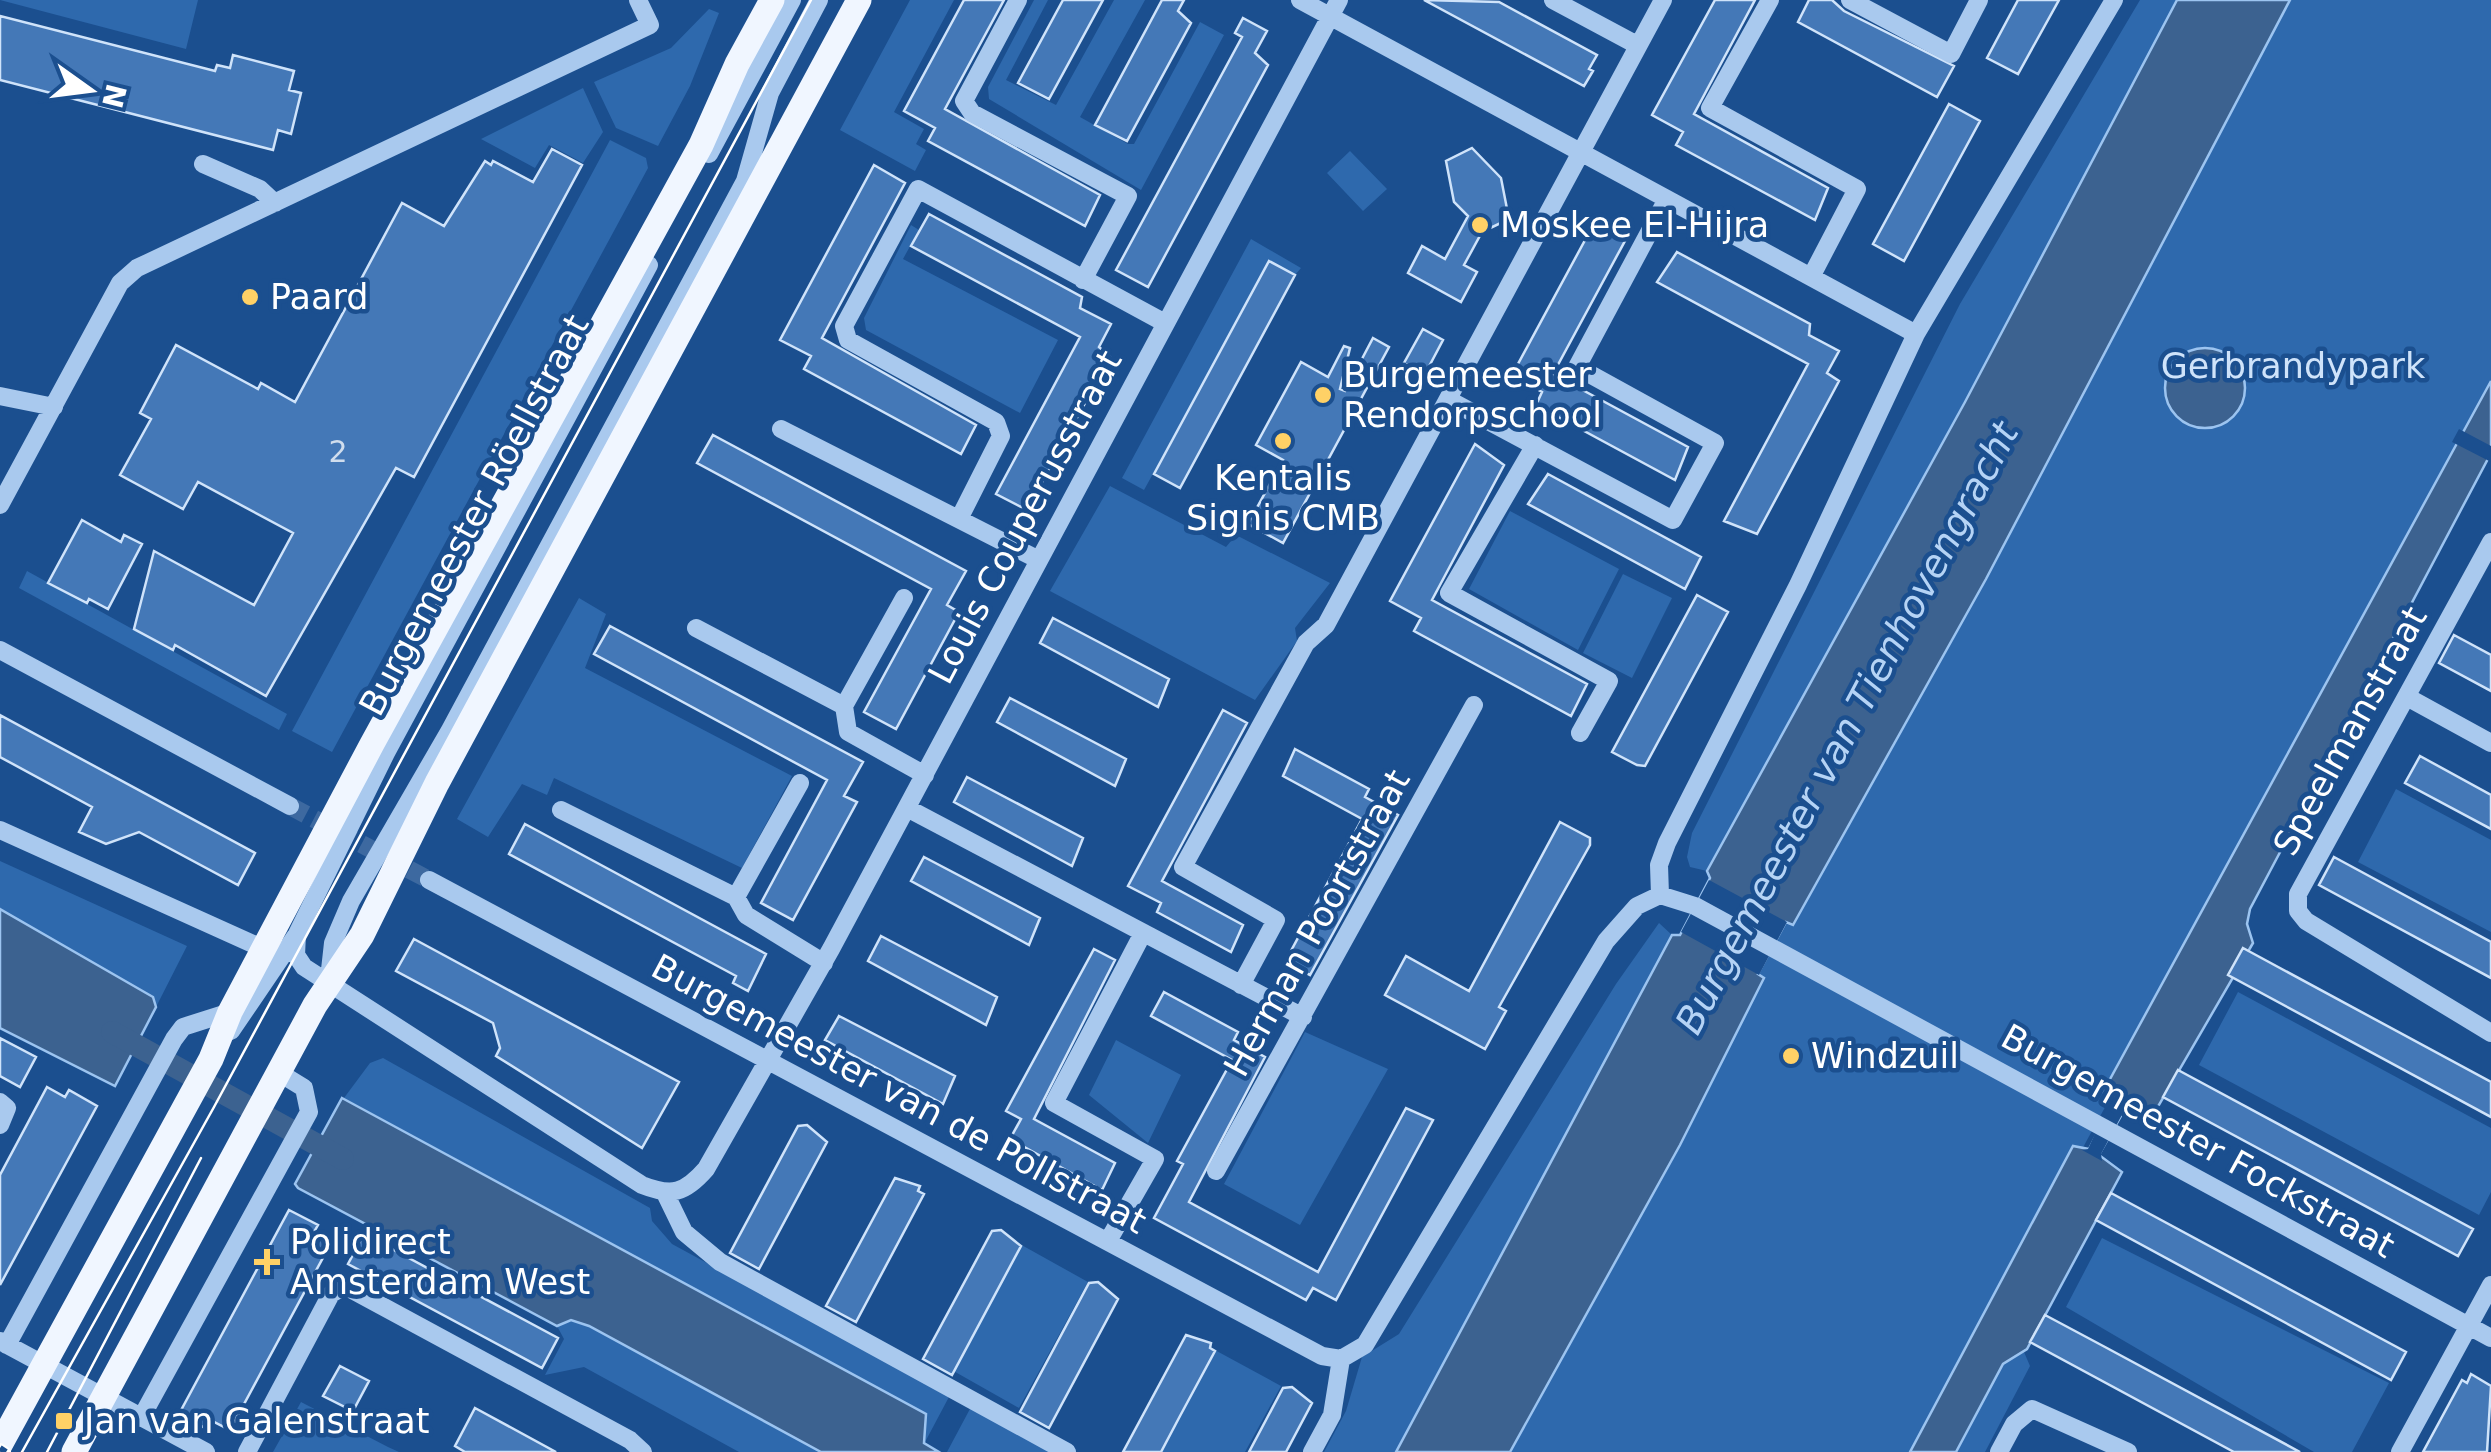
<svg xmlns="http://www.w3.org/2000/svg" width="2491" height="1452" viewBox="0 0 2491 1452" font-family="'DejaVu Sans',sans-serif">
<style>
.green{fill:#2e69ad}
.water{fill:#3c6290;stroke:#9cc4f0;stroke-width:2.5}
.pier{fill:#1b4f8f}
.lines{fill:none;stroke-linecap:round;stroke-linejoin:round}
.canal{stroke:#3c6290;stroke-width:22}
.building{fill:#4478b7;stroke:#cfe3fa;stroke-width:2.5}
.minor-tunnel{stroke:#3d69a0;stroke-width:18;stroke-dasharray:18 9;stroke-linecap:butt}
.minor{stroke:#a9c9ee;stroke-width:18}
.major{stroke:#f0f6ff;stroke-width:25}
.tram{stroke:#fff;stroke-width:2.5}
.rail-casing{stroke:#fff;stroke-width:10}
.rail{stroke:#1b4f8f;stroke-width:6;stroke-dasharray:19;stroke-linecap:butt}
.poi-dot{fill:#ffd166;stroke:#1b4f8f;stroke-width:4}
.labels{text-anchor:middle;stroke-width:9;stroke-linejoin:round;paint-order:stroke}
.number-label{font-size:30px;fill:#d0dded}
.poi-label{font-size:35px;fill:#fff;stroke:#1b4f8f;text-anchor:start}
.park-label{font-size:35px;fill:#cfe3fa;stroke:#1b4f8f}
.street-label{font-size:35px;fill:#fff;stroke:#1b4f8f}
.water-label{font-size:38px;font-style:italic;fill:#b5d3f5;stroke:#1b4f8f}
</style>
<rect width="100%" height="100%" fill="#1b4f8f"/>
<path class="green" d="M0 0H198L186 49Z
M910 0H954L894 112 924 129 916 144 926 150 915 171 840 130Z
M1034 0H1048L1006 80 1056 105 1114 0H1145L1080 117 1128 144H1134L1200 22 1224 35 1141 190 989 99 988 87Z
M2140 0H2177L1965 402 1707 871 1690 867 1687 857 1692 833 1960 304Z
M2271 0H2491V406L2087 1140 1924 1452H1489Z
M709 9 719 13 690 86 658 146 616 128 594 82 671 48Z
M583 88 603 132 583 163 549 145 535 168 481 139Z
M610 140 646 158 648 168 332 752 292 731Z
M1350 151 1387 189 1363 211 1327 173Z
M911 225 919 230 903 259 1058 340 1020 413 866 330 864 318Z
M1251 239 1301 268 1295 275 1270 262 1144 490 1122 478Z
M1110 486 1226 547 1236 535 1330 583 1295 628 1297 641 1255 700 1050 591Z
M1510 511 1619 569 1578 650 1469 589Z
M27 571 287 714 279 730 19 588Z
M1623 574 1672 598 1632 678 1583 653Z
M579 598 606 614 585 668 792 776 742 868 554 778 547 795 522 784 488 837 457 819Z
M2396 789 2491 840V932L2358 862Z
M0 861 187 946 156 1007 153 997 0 909Z
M1659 923 1672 935 1396 1452H1324L1346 1411 1362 1357 1399 1334 1616 984Z
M2238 992 2491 1128V1192L2479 1215 2199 1065Z
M1305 1032 1388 1069 1300 1225 1224 1184Z
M1116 1040 1181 1075 1148 1143 1089 1095Z
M383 1058 650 1208 652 1221 672 1244 950 1395 924 1444 926 1414 344 1098 370 1063Z
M2102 1238 2389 1383 2352 1452H2314L2066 1307Z
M1018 1243 1088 1282 1019 1408 950 1369Z
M571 1320 589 1326 821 1452H739L584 1367 545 1375 564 1339 557 1326Z
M1213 1349 1281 1386 1245 1452H1157Z
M2024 1352 2030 1366 1985 1452H1956L2003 1364Z
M301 1402 388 1447 399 1452H273Z
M971 1407 1056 1452H947Z"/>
<path class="water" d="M2177 0H2290L1986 579 1793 925 1786 922 1758 974 1764 978 1680 1145 1510 1452H1396L1672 935H1680L1710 878 1707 871 1965 402Z
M2165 388a40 40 0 1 1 80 0a40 40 0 1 1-80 0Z
M2491 381V453L2250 909 2247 924 2253 943 2152 1117 2131 1107 2125 1109 2099 1155 2122 1172 2027 1349 2003 1364 1956 1452H1910L2073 1146 2089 1149 2113 1102 2103 1092Z
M0 909 153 997 156 1007 115 1086 0 1028Z
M342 1098 926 1414 924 1443 939 1452H821L589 1326 571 1320 557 1326 298 1188 295 1184Z"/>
<path class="pier" d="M2459 429 2491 446V462L2452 442Z
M1709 880 1787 922 1759 975 1681 932Z
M2112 1096 2131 1107 2125 1109 2101 1154 2102 1161 2082 1150 2088 1149Z"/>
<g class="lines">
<path class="canal" d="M112 1032 343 1159"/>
</g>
<path class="building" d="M964 0H1004L945 109 1100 195 1085 226 928 141 935 128 904 111Z
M1063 0H1103L1049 99 1018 83Z
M1162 0H1184L1178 11 1191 23 1127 141 1095 125Z
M1424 0 1499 2 1597 55 1589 69 1593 71 1584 86Z
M1715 0H1755L1694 114 1828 188 1815 220 1676 145 1683 132 1652 115Z
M1809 0H1832L1844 11 1954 66 1937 97 1798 22Z
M2018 0H2059L2018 74 1987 58Z
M0 16 215 71 217 65 230 68 233 55 294 71 289 90 301 93 291 134 278 130 273 150 0 80Z
M1243 18 1267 31 1255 53 1268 65 1148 287 1116 270 1242 37 1235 33Z
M1949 104 1980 121 1904 261 1873 244Z
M1472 148 1501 178 1509 219 1482 232 1464 265 1477 272 1461 302 1408 273 1422 246 1445 259 1468 216 1454 202 1446 161Z
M552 149 582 165 414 477 396 468 266 696 175 645 173 650 134 629 154 551 254 605 293 533 198 482 183 509 120 475 151 419 140 413 176 345 258 389 261 383 295 402 402 203 444 226 485 161 491 165 493 161 533 182Z
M874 165 905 183 822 338 976 425 961 454 804 369 811 356 780 340Z
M929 214 1082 297 1080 308 1111 324 1099 347 1110 357 1027 510 996 494 1080 337 911 246Z
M1597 218 1626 239 1553 374 1688 447 1675 480 1536 405 1542 392 1512 375Z
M1677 252 1810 324 1809 335 1839 351 1827 373 1839 381 1757 534 1724 521 1808 364 1657 282Z
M1269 261 1295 275 1180 488 1154 474Z
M1423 329 1443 340 1425 374 1404 363Z
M1373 338 1389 347 1283 543 1248 524 1283 460 1256 445 1301 362 1328 377 1344 346 1350 348 1340 389 1345 391Z
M713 435 966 571 947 605 959 612 896 729 864 712 931 589 697 463Z
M1475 444 1504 465 1432 600 1587 684 1571 716 1414 631 1421 618 1390 601Z
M1548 474 1701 557 1685 589 1528 504Z
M82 520 121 542 124 535 142 544 108 609 89 599 87 603 48 583Z
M1697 595 1728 612 1645 766 1637 765 1612 752Z
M1053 618 1169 679 1158 707 1040 643Z
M610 626 863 762 844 796 857 802 793 920 761 903 827 780 594 654Z
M2454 635 2491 655V691L2439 663Z
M1010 698 1126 759 1115 786 997 722Z
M1223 710 1247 723 1162 881 1243 925 1231 952 1157 912 1161 903 1128 886Z
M0 715 255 853 238 885 139 832 106 844 79 832 92 807 0 757Z
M1295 749 1369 789 1365 797 1398 815 1310 975 1285 962 1362 819 1283 776Z
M2420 756 2491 795V829L2405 783Z
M967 777 1083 838 1072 866 954 802Z
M1560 822 1590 838V845L1499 1007 1506 1011 1485 1049 1385 995 1406 956 1469 991Z
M525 824 766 954 748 991 733 983 736 976 509 854Z
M924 857 1040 918 1029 945 911 881Z
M2334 857 2491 942V978L2319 885Z
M881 936 997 997 986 1025 868 961Z
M414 939 679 1082 642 1148 496 1056 500 1048 493 1023 396 971Z
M2243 948 2491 1082V1117L2228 975Z
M1094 949 1115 960 1034 1119 1115 1163 1102 1190 1010 1139 1021 1119 1006 1111Z
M1164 992 1238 1032 1234 1040 1265 1057 1189 1202 1318 1272 1406 1108 1433 1120 1336 1300 1313 1288 1306 1300 1154 1218 1183 1164 1177 1161 1232 1060 1151 1016Z
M839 1016 955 1076 943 1104 825 1040Z
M0 1038 36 1057 20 1087 0 1076Z
M2178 1070 2473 1229 2458 1256 2163 1097Z
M47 1087 65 1097 69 1090 97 1106 0 1285V1175Z
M807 1125 827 1142 759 1269 730 1253 798 1126Z
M895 1178 920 1186 918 1191 924 1194 856 1322 826 1306Z
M2111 1193 2406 1352 2391 1380 2096 1220Z
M289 1210 318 1225 314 1232 332 1241 230 1430 212 1421 207 1429 179 1414Z
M1001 1230 1021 1246 952 1375 923 1359 992 1231Z
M364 1234 558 1338 542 1368 348 1264Z
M1098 1282 1118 1299 1049 1428 1020 1412 1089 1283Z
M2045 1315 2105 1347 2300 1452H2234L2030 1342Z
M1186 1335 1211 1343 1210 1348 1215 1351 1180 1416 1161 1452H1123Z
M340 1366 369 1381 353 1411 323 1396Z
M2471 1374 2491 1386 2487 1452H2423L2462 1380 2467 1383Z
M1292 1387 1312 1403 1286 1452H1249L1283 1388Z
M475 1408 556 1452H465L455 1446Z"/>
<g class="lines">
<path class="minor-tunnel" d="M290 806 429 880"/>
<path class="minor" d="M1018 0 964 101 972 113 1128 196 1083 280
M1300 0 1916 334
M1553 0 1637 45
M1770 0 1710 108 1857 189 1811 277
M1850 0 1951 54 1979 0
M709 154 792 0
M203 164 260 189 275 203
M0 396 54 407
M1449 400 1673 520 1715 443 1577 367 1667 199
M781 429 1039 560
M1535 445 1449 593 1609 681 1580 733
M0 505 120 283 137 268 650 25 638 0
M959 519 1001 436 996 422 848 340 844 326 918 189 1165 323
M2491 542 2298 894V911L2306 921 2491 1033
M904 598 844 706 848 732 925 775
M696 628 844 706
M0 650 290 806
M2407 697 2491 743
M907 808 1303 1017
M561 810 736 897 746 915 824 963
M0 830 264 949
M429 880 1322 1356 1341 1359
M1660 895 1659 865 1667 843 1798 585 1916 334 2114 0
M736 897 800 783
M297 934 296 955 304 967 642 1185C672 1197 685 1193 706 1169L831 949 1339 0
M329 979 333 943 351 901 450 730 745 181 770 93 819 0
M1241 985 1276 920 1183 867 1306 643 1326 625 1663 0
M231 1031 297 934 386 753 649 265
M0 1102 7 1108 0 1125
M1216 1171 1474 705
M666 1195 684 1232 720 1262 1067 1452
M1108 1241 1155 1159 1054 1103 1143 933
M0 1341 206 1452
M7 1345 174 1039 183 1027 230 1012
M1341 1359 1365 1345 1606 941 1637 906 1660 895 1695 906 2491 1338
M141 1418 309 1112 304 1088 278 1072
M247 1452 331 1294 345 1286 630 1440 643 1452
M1312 1452 1332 1415 1341 1359
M1999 1452 2014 1424 2032 1409 2128 1452
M2400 1452 2491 1285"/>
<path class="major" d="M0 1445 211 1059 230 1012 372 744 701 145 737 64 772 0
M74 1452 315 1005 362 935 437 783 859 0"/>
<path class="tram" d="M22 1452 214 1107 811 0
M47 1452 201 1158"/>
<defs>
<path id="rail" d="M0 1448 6 1452"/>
</defs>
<use href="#rail" class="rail-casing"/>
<use href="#rail" class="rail"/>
</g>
<g class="poi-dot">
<circle cx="1480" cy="225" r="10"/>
<circle cx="250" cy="297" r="10"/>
<circle cx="1323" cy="395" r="10"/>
<circle cx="1283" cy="441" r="10"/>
<circle cx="1791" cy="1056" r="10"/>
<path d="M262 1247h10v10h10v10h-10v10h-10v-10h-10v-10h10z"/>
<rect x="54" y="1411" width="20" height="20" rx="5"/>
</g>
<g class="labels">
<g class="number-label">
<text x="338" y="462">2</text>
</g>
<g class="poi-label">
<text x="1500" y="237">Moskee El-Hijra</text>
<text x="270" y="309">Paard</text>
<text x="1343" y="387">Burgemeester<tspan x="1343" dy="40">Rendorpschool</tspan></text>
<text x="1283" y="490" text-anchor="middle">Kentalis<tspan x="1283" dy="40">Signis CMB</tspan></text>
<text x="1811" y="1068">Windzuil</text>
<text x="290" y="1254">Polidirect<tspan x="290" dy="40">Amsterdam West</tspan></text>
<text x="84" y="1433">Jan van Galenstraat</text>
</g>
<g class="park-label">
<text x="2293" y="378">Gerbrandypark</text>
</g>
<g class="street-label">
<text transform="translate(474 515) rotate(-62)" y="12">Burgemeester Röellstraat</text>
<text transform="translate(1025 517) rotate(-62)" y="12">Louis Couperusstraat</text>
<text transform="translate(2350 731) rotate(-61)" y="12">Speelmanstraat</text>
<text transform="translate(1317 923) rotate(-61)" y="12">Herman Poortstraat</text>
<text transform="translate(899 1094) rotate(28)" y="12">Burgemeester van de Pollstraat</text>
<text transform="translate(2198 1141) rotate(29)" y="12">Burgemeester Fockstraat</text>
</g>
<g class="water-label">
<text transform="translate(1847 728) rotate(-62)" y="13">Burgemeester van Tienhovengracht</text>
</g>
</g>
<g transform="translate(90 90) rotate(104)" stroke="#1b4f8f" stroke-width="8" paint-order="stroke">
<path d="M0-8L18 38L0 25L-18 38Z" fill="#ffffff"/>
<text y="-15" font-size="28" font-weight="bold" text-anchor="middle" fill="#ffffff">N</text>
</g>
</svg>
